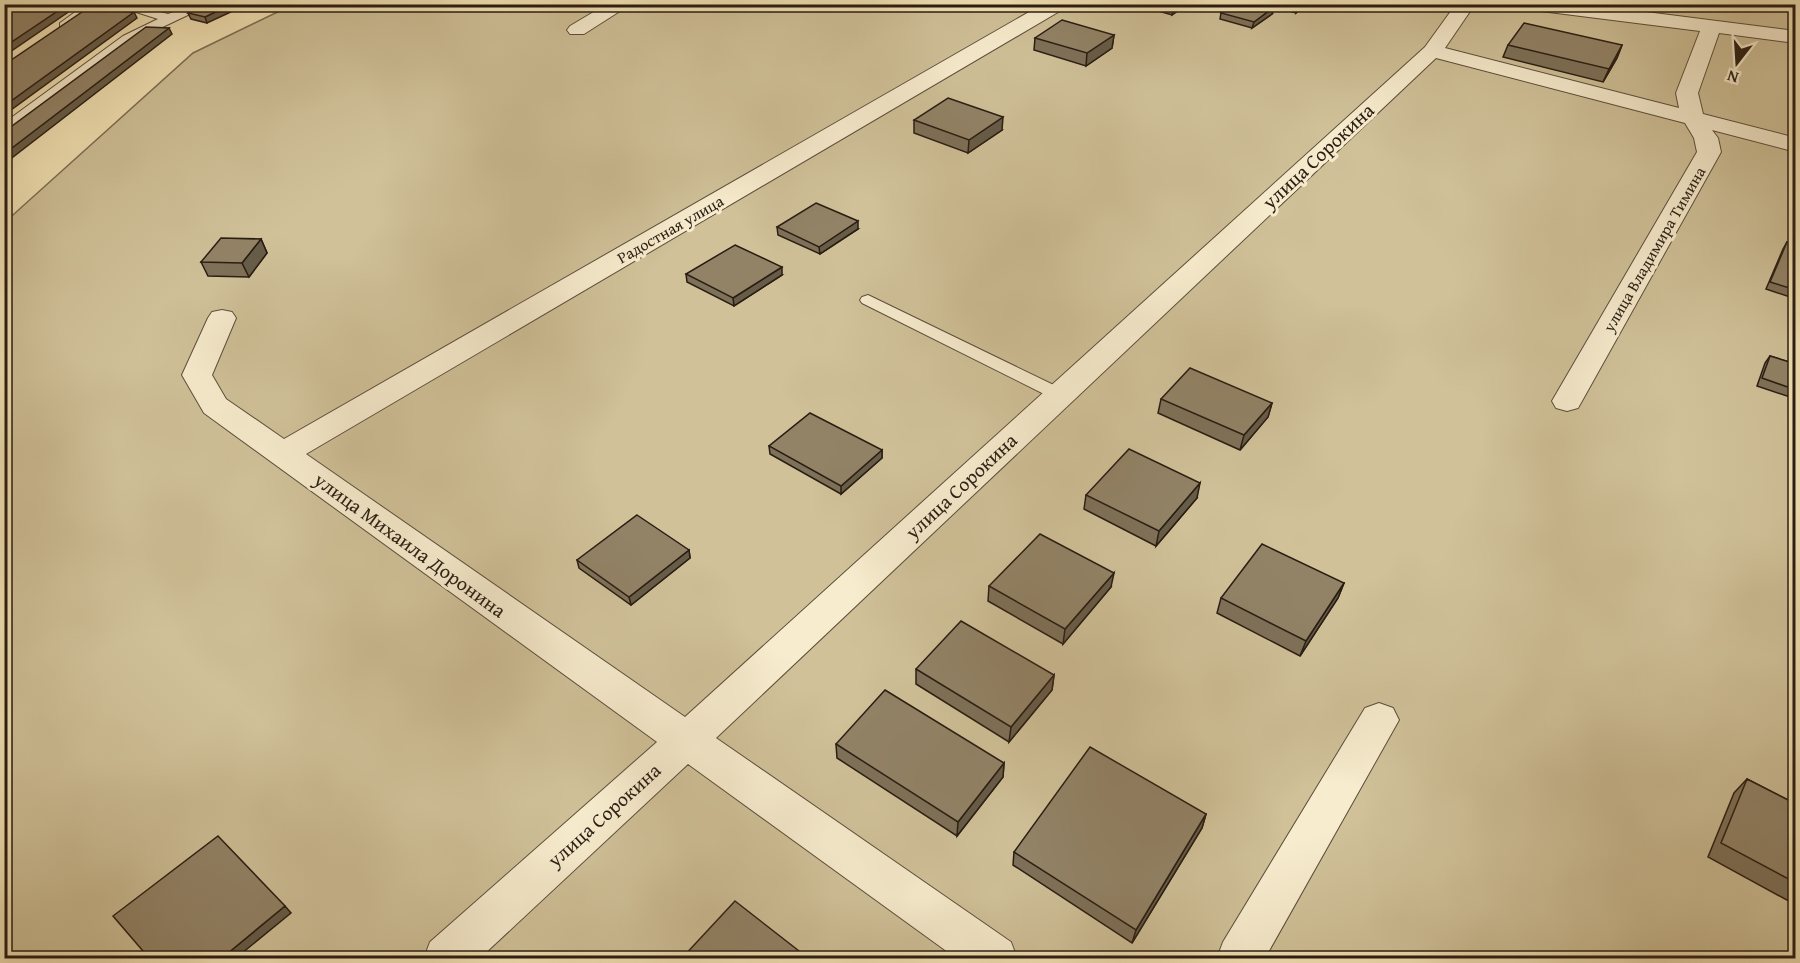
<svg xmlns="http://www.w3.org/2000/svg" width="1800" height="963" viewBox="0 0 1800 963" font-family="'Gentium Book Plus',serif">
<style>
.green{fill:#d0c199;stroke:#7c6f56;stroke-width:1.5}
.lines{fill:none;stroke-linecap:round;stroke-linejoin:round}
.service-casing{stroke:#5b4e3b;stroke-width:2}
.minor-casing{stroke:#5b4e3b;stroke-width:2}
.service{fill:#f7ecce;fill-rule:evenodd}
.minor{fill:#f7ecce;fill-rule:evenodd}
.wall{fill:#7e7159;stroke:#291d13;stroke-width:1.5}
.shaded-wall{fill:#665c48;stroke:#291d13;stroke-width:1.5}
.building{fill:#928367;stroke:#291d13;stroke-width:1.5}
.labels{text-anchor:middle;stroke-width:6;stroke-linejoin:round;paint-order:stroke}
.far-street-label{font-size:16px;fill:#291d13;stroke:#f7ecce}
.street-label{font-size:20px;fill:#291d13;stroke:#f7ecce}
</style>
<rect width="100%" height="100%" fill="#f2e2b4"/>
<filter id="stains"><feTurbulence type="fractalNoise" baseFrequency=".00333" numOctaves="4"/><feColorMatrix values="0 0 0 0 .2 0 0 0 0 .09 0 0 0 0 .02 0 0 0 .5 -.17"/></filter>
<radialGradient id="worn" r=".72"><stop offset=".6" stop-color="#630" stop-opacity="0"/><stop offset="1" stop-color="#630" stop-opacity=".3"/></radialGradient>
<path class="green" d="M292 5H1795V958H5L4 223 193 53Z"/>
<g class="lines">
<defs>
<path id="service" d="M8 4H21L4 15V7Z
M86 4H99L68 27H60V23Z
M111 4H131L168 14 194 4H211L131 42 4 134V123L123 36 158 19Z
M868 295 1066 391 1069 395 1066 399H1054L862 303 860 300 862 297Z"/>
<path id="minor" d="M607 4H631L584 34H570L567 30 570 26Z
M1043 4H1067L1065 8 306 454 685 717 1425 47 1456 4H1475L1445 48 1679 108 1676 93 1700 31 1533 10 1526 8 1524 4H1583L1796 31V43L1719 33 1698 93 1703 114 1796 138V152L1712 130 1718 138 1721 152 1582 401 1578 408 1567 411 1556 408 1552 401 1697 152 1694 138 1685 123 1436 58 716 738 1011 942 1017 958H956L688 764 480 958H424L430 942 657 742 204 413 182 375 208 318 212 312 222 310 232 312 236 318 212 375 226 399 284 439Z
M1379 703 1393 708 1399 720 1265 958H1217L1223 942 1365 708Z"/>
</defs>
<use href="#service" class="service-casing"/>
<use href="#minor" class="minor-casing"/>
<use href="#service" class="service"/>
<use href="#minor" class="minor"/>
</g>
<path class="wall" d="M156 4H190L177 10Z
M207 4V23L191 19 188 13Z
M1134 4H1187L1172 15Z
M1264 4H1307L1296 13Z
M1221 13 1272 14 1252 28 1220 19Z
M1114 35 1112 48 1086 66 1034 50 1035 38Z
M1508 45H1622L1617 58 1603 82 1503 57Z
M914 120 1002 130 968 153 914 133Z
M777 227 858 229 820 254 778 235Z
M261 239 267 253 249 277 208 276 201 262Z
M1787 242 1796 245V299L1766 289 1783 249Z
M686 274 782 275 734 306 687 282Z
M1770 356 1796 364V399L1757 386 1765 363Z
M1161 399 1272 403 1268 417 1240 450 1158 413Z
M769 446 882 450V458L841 494 770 454Z
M1086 495 1197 498 1156 546 1084 509Z
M689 550 690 558 631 605 579 568 577 560Z
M1344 583 1338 598 1300 656 1217 613 1221 598Z
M989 586 1111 587 1063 644 988 601Z
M916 669 1054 675 1052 690 1009 742 916 684Z
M836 744 1004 763 1003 777 957 836 837 758Z
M1747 779 1796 804V905L1708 857 1734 793Z
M1206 814 1202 828 1132 943 1013 865 1014 852Z"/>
<path class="shaded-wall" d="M68 4H80L4 56V47Z
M175 4H190L177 10Z
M232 4H248L207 23 205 17Z
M1173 4H1187L1172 15Z
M1298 4H1307L1296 13Z
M1274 7 1272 14 1252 28 1254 22Z
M134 12 137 18 4 115V106Z
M169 28 172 34 4 164V154Z
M1114 35 1112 48 1086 66 1087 53Z
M1622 45 1617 58 1603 82 1609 69Z
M1003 117 1002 130 968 153 969 140Z
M858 221V229L820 254 819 247Z
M261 239 267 253 249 277 242 263Z
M782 267V275L734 306 733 298Z
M1272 403 1268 417 1240 450 1244 435Z
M882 450V458L841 494V486Z
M1200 483 1197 498 1156 546 1159 531Z
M689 550 690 558 631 605 629 597Z
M1114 573 1111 587 1063 644 1065 629Z
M1344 583 1338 598 1300 656 1306 641Z
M1054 675 1052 690 1009 742 1011 727Z
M1004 763 1003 777 957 836 958 822Z
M1206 814 1202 828 1132 943 1136 930Z
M285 906 291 913 236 958H222Z"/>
<path class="building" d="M17 4H68L4 47V12Z
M207 4H232L205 17 188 13Z
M1233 4H1263L1274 7 1254 22 1221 13Z
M85 10 134 12 4 106V65Z
M1062 20 1114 35 1087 53 1035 38Z
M1524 23 1622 45 1609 69 1508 45Z
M146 27 169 28 4 154V132Z
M948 98 1003 117 969 140 914 120Z
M816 203 858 221 819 247 777 227Z
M221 238 261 239 242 263 201 262Z
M1787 242 1796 245V290L1770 282Z
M735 245 782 267 733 298 686 274Z
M1770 356 1796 364V390L1762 378Z
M1190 368 1272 403 1244 435 1161 399Z
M810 413 882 450 841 486 769 446Z
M1129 449 1200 483 1159 531 1086 495Z
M637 515 689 550 629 597 577 560Z
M1040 534 1114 573 1065 629 989 586Z
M1262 544 1344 583 1306 641 1221 598Z
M961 621 1054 675 1011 727 916 669Z
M885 690 1004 763 958 822 836 744Z
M1090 747 1206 814 1136 930 1014 852Z
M1747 779 1796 804V883L1721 843Z
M218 836 285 906 222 958H149L113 916Z
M735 901 808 958H682Z"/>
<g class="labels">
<g class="far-street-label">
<text transform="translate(670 229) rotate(-30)" y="6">Радостная улица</text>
<text transform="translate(1654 249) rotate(-60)" y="6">улица Владимира Тимина</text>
</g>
<g class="street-label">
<text transform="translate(1318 156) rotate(-43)" y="7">улица Сорокина</text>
<text transform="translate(961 486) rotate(-43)" y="7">улица Сорокина</text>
<text transform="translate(410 545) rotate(36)" y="7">улица Михаила Доронина</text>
<text transform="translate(604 815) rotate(-42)" y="7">улица Сорокина</text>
</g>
</g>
<rect width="1800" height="963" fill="none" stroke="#f2e2b4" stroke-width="24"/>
<rect x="6" y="6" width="1788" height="951" fill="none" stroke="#291d13" stroke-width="3"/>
<rect x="12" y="12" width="1776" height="939" fill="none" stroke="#291d13" stroke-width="1.5"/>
<g transform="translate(1737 63) rotate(197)" stroke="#f7ecce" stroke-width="4.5" paint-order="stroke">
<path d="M0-4.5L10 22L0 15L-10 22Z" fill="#291d13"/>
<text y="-9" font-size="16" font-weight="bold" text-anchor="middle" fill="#291d13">N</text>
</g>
<rect width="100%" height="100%" filter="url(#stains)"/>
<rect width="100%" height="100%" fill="url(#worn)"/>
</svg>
